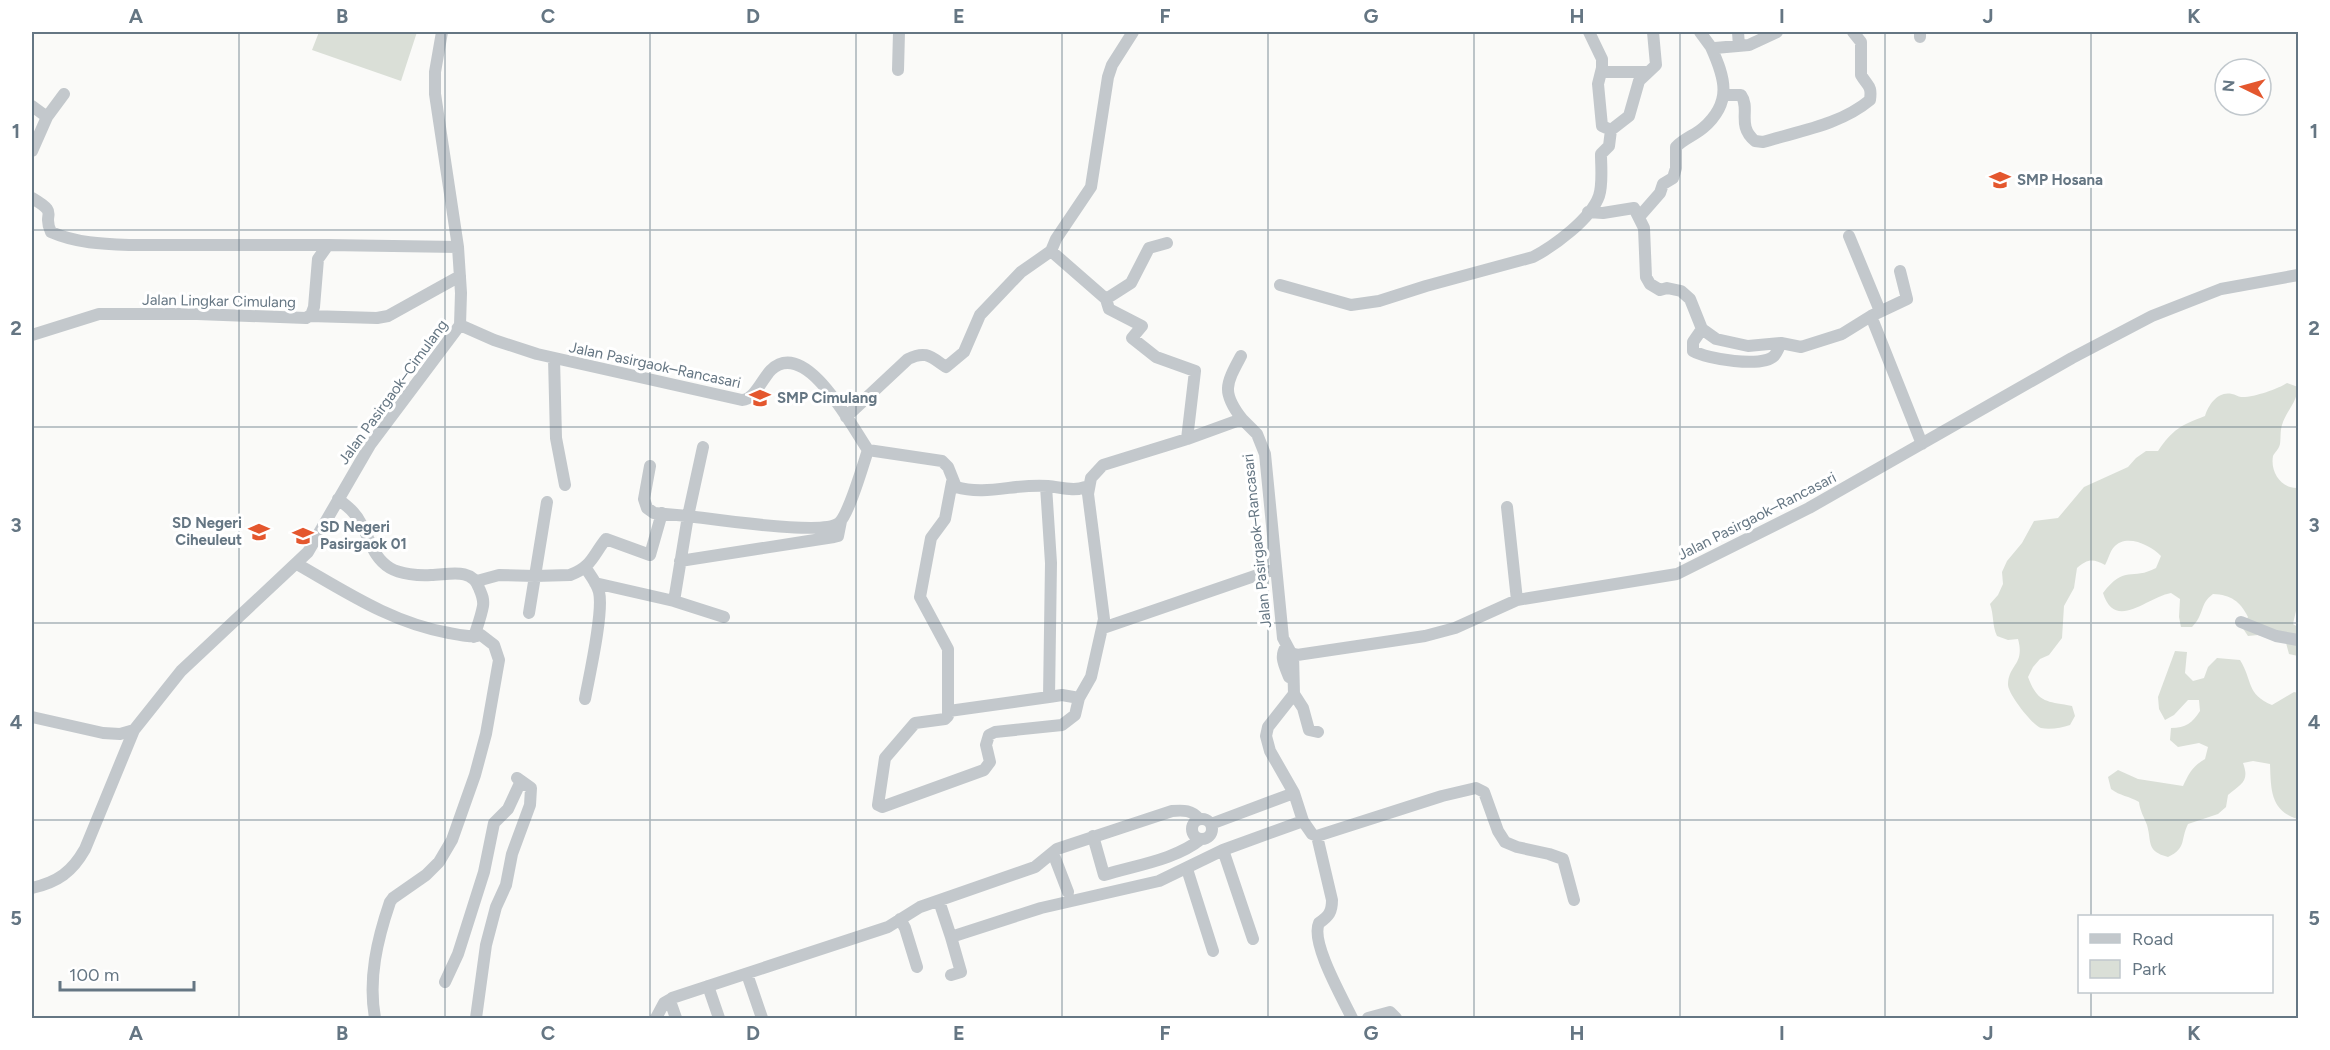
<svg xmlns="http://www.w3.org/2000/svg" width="2330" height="1050" viewBox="0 0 2330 1050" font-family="Figtree,sans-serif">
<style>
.green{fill:#dadfd7}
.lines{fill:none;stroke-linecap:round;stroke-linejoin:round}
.minor{stroke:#c3c8cc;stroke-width:12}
.grid{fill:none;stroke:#657683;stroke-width:1.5;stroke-opacity:0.55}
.labels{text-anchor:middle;stroke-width:6;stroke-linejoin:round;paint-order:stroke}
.poi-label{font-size:15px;font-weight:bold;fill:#657683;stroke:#fff;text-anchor:start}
.street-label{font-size:15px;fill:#657683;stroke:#fff}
.neatline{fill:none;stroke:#657683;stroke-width:2}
.grid-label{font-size:20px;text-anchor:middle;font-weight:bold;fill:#657683}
</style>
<rect width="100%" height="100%" fill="#fafaf8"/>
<path class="green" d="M319 32H417L401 81 312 50Z
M2287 383 2298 387C2297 403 2286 411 2282 425 2280 431 2281 438 2280 444 2279 449 2275 452 2273 456 2270 473 2282 489 2298 488V602L2293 624 2298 627V656L2289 654 2286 643 2258 635 2248 636 2242 627 2248 617C2240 601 2231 595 2213 594 2199 604 2205 614 2192 627H2181L2179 617 2180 599 2171 593C2147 597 2115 632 2103 593 2125 564 2132 581 2156 568L2161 556C2151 545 2126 533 2114 547 2110 551 2108 560 2105 565 2093 558 2087 559 2077 568L2074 588 2064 606 2062 638 2049 655 2040 659 2033 667 2028 677C2038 704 2047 701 2072 706L2075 716 2070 725C2061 728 2050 730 2041 728 2033 726 2007 693 2008 684 2009 664 2025 665 2018 639L2008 640 1997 636C1992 625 1994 615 1990 604L1998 595 2003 584 2002 572 2007 561 2022 543 2034 521 2058 518 2084 487 2128 467 2136 458 2146 451H2158C2173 429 2181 425 2205 416 2209 404 2218 391 2232 394 2235 394 2238 397 2241 397 2252 398 2278 389 2287 383Z
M2175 651 2187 652 2185 673 2193 681 2204 678 2208 667 2217 658 2240 660C2253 681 2246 694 2272 705L2294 692 2298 693V819C2270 811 2271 789 2270 764L2253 761 2243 763C2250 782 2241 784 2228 795L2226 807 2218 814 2188 824C2180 840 2187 848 2168 857 2146 851 2152 843 2147 825 2144 817 2140 811 2139 802 2129 796 2120 796 2111 789L2108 777 2118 770 2138 779 2183 786C2189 773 2193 766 2205 759L2208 747 2199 743 2178 747 2170 740 2171 728C2186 728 2192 723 2200 711L2199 700H2188L2174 715 2165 720 2159 709 2158 697Z"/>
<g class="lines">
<path class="minor" d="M1133 32 1112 65 1108 77 1091 187 1056 239 1051 251 1106 299 1109 309 1142 326 1132 338 1156 357 1195 371 1187 439
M1589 32 1602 59V68L1598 84 1602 126 1611 130
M1700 32 1711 47 1715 48 1749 45 1777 32
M1738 32 1739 46
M1920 32V37
M898 70 899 32
M1601 72H1647
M1724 95H1741C1751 109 1736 125 1755 141L1763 142C1799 131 1840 125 1870 100 1872 85 1868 87 1861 75V42L1853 32
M32 106 47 117 64 94
M32 151 47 117
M32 198C61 215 41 212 51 232 76 243 102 244 129 245H328
M1588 212 1603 213 1634 208 1644 228 1646 277 1650 284 1660 290 1667 288 1681 291 1690 299 1702 329 1716 339 1748 346 1781 343 1801 347 1842 334 1871 316 1907 299 1900 271
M1639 217 1660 193 1663 184 1673 178 1676 168V147C1683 139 1695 135 1703 128 1733 102 1725 78 1711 47
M1849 236 1880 311
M1280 285 1351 305 1379 301 1426 286 1533 257C1554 246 1591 219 1599 196 1603 184 1601 167 1601 154L1609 146 1611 130 1629 116 1639 81 1656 65 1653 32
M1106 299 1131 283 1149 248 1167 243
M310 316 377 318 388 316 460 276
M1871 316 1922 444
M460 325 494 340 537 354 742 400C755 399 762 379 771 370 806 337 852 427 868 450L942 461 948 467 956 487C986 496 1017 483 1048 486 1060 487 1074 492 1085 487L1088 494 1091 478 1103 465 1187 439 1242 419 1257 434 1265 454 1283 638 1291 653 1297 655 1425 636 1455 628 1517 600 1677 574 1809 508 2072 358 2152 316 2221 289 2298 275
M1702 329 1693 342V351C1707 359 1762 368 1774 356 1777 353 1779 347 1781 343
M32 335 99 314H197L306 318 311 315 314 307 318 259 328 245 458 247
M1241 356C1226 384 1221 392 1242 419
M554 358 556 438 565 485
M846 417 908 359C926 350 931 357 946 367L964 352 980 315 1021 272 1051 251
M703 447 688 516C713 519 823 536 839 523 849 514 863 465 868 450
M650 466 644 499 647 508 654 513 688 516 674 601
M952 482 945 519 931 538 920 597 948 649V716L945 719 915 723 885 758 878 805 882 807 984 770 990 762 986 745 989 735 995 732 1062 725 1075 715 1079 698
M1046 486 1051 563 1049 697 1062 695 1079 698 1091 677 1104 619 1088 494
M338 499C347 506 355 512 360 522 370 538 372 557 390 568 400 574 419 576 431 575 448 575 472 567 479 588 482 595 484 599 483 606 481 617 477 627 474 637
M547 502 535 576 570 575C592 567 593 555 606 539L650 555 662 513
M1507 507 1517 600
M680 561 834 537 838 536 841 521
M297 564C346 592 392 623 449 633 460 635 471 638 481 635L494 645 499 660 486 734 475 775 452 840 439 862 426 875 393 898 390 902C377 940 368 979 375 1018
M477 581 499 575 535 576 529 613
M595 583 674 601 724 617
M2241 622 2276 636 2298 640
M1103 628 1275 569
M1286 647C1279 657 1285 666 1289 677
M1294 694 1303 708 1309 730 1318 732
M585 699C589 677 604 612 599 592 597 583 590 575 585 567
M949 711 1049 697
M32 717 103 733 120 734 134 730 181 671 308 552 370 445 460 325 461 293 458 247 435 94V72L442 32
M1192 829a10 10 0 1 1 20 0a10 10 0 1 1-20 0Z
M1303 821 1312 834 1317 836 1442 796 1476 788 1484 792 1498 831 1505 842 1517 847 1549 854 1563 859 1574 900
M1211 824 1294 793
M1093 836 1104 875C1136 865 1175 860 1201 839
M1317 836 1332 900C1332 912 1329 916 1319 923 1310 942 1343 999 1352 1018
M1223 850 1253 939
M1053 853 1068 892
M1187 869 1213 951
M32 888C58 882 72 872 85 849L134 730
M939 901 951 937 1041 908 1159 881 1223 850 1303 821 1294 793 1270 751 1266 736 1268 727 1294 694 1293 654
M900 919 905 928 917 967
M747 974 762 1018
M951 975 961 972 951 937
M445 982 458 954 484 872 494 823 508 809 521 781
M708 986 719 1018
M476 1018 486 945 496 907 506 885 512 854 530 805 531 788 517 778
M656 1018 664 1003 671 999
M676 1018 670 1001 672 998 888 927 920 907 1035 867 1057 849 1066 846 1172 811C1184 810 1192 810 1199 819
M1368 1018 1390 1012 1396 1018"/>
</g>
<path class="grid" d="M239 32V1018M445 32V1018M650 32V1018M856 32V1018M1062 32V1018M1268 32V1018M1474 32V1018M1680 32V1018M1885 32V1018M2091 32V916M32 230H2298M32 427H2298M32 623H2298M32 820H2298M2091 992V1018"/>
<defs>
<symbol id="school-bare" viewBox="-9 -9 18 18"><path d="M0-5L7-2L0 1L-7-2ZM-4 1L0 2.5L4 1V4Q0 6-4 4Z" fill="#e4572e" stroke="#fff" stroke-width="2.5" paint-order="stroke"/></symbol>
</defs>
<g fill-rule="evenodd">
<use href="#school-bare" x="1985" y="165" width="30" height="30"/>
<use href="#school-bare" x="745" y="383" width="30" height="30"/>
<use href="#school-bare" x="244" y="517" width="30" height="30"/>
<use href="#school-bare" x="288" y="521" width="30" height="30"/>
</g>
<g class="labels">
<g class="poi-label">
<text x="2017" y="185">SMP Hosana</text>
<text x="777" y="403">SMP Cimulang</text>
<text x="242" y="528" text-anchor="end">SD Negeri<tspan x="242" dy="17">Ciheuleut</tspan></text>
<text x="320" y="532">SD Negeri<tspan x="320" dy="17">Pasirgaok 01</tspan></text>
</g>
<g class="street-label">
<text transform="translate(219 301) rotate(1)" y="5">Jalan Lingkar Cimulang</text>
<text transform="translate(655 365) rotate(12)" y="5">Jalan Pasirgaok–Rancasari</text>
<text transform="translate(393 392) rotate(-54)" y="5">Jalan Pasirgaok–Cimulang</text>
<text transform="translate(1757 516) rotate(-27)" y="5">Jalan Pasirgaok–Rancasari</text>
<text transform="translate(1257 541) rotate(-96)" y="5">Jalan Pasirgaok–Rancasari</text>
</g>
</g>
<rect width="2330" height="1050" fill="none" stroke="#ffffff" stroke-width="66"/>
<rect x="2078" y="915" width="195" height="78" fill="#ffffff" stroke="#c1c8cd" stroke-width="1.5"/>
<rect x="2090" y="934" width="30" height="9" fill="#c3c8cc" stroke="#c1c8cd" stroke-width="1.5"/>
<text x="2132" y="945" font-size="18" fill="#657683">Road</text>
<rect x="2090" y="960" width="30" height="18" fill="#dadfd7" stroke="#c1c8cd" stroke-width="1.5"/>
<text x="2132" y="975" font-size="18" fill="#657683">Park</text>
<g transform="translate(2243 87) rotate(275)"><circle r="28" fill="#ffffff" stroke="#c1c8cd" stroke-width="1.5"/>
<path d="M0-4.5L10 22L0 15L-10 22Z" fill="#e4572e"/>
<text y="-9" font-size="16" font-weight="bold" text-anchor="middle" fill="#657683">N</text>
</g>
<path d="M60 981v9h134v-9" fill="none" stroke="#657683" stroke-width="3"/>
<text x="69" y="981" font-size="18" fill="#657683" stroke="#ffffff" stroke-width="4.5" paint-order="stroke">100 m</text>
<rect x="33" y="33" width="2264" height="984" class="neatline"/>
<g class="grid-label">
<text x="136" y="23">A</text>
<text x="342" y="23">B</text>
<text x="548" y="23">C</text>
<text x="753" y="23">D</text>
<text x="959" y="23">E</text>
<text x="1165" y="23">F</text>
<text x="1371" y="23">G</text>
<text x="1577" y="23">H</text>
<text x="1782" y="23">I</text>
<text x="1988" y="23">J</text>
<text x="2194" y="23">K</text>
<text x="16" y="138">1</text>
<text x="2314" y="138">1</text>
<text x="16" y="335">2</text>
<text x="2314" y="335">2</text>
<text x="16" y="532">3</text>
<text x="2314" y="532">3</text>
<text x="16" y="729">4</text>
<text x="2314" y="729">4</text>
<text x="16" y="925">5</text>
<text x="2314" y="925">5</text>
<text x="136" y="1040">A</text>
<text x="342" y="1040">B</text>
<text x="548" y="1040">C</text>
<text x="753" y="1040">D</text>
<text x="959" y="1040">E</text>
<text x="1165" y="1040">F</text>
<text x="1371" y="1040">G</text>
<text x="1577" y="1040">H</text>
<text x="1782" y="1040">I</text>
<text x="1988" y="1040">J</text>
<text x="2194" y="1040">K</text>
</g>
</svg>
